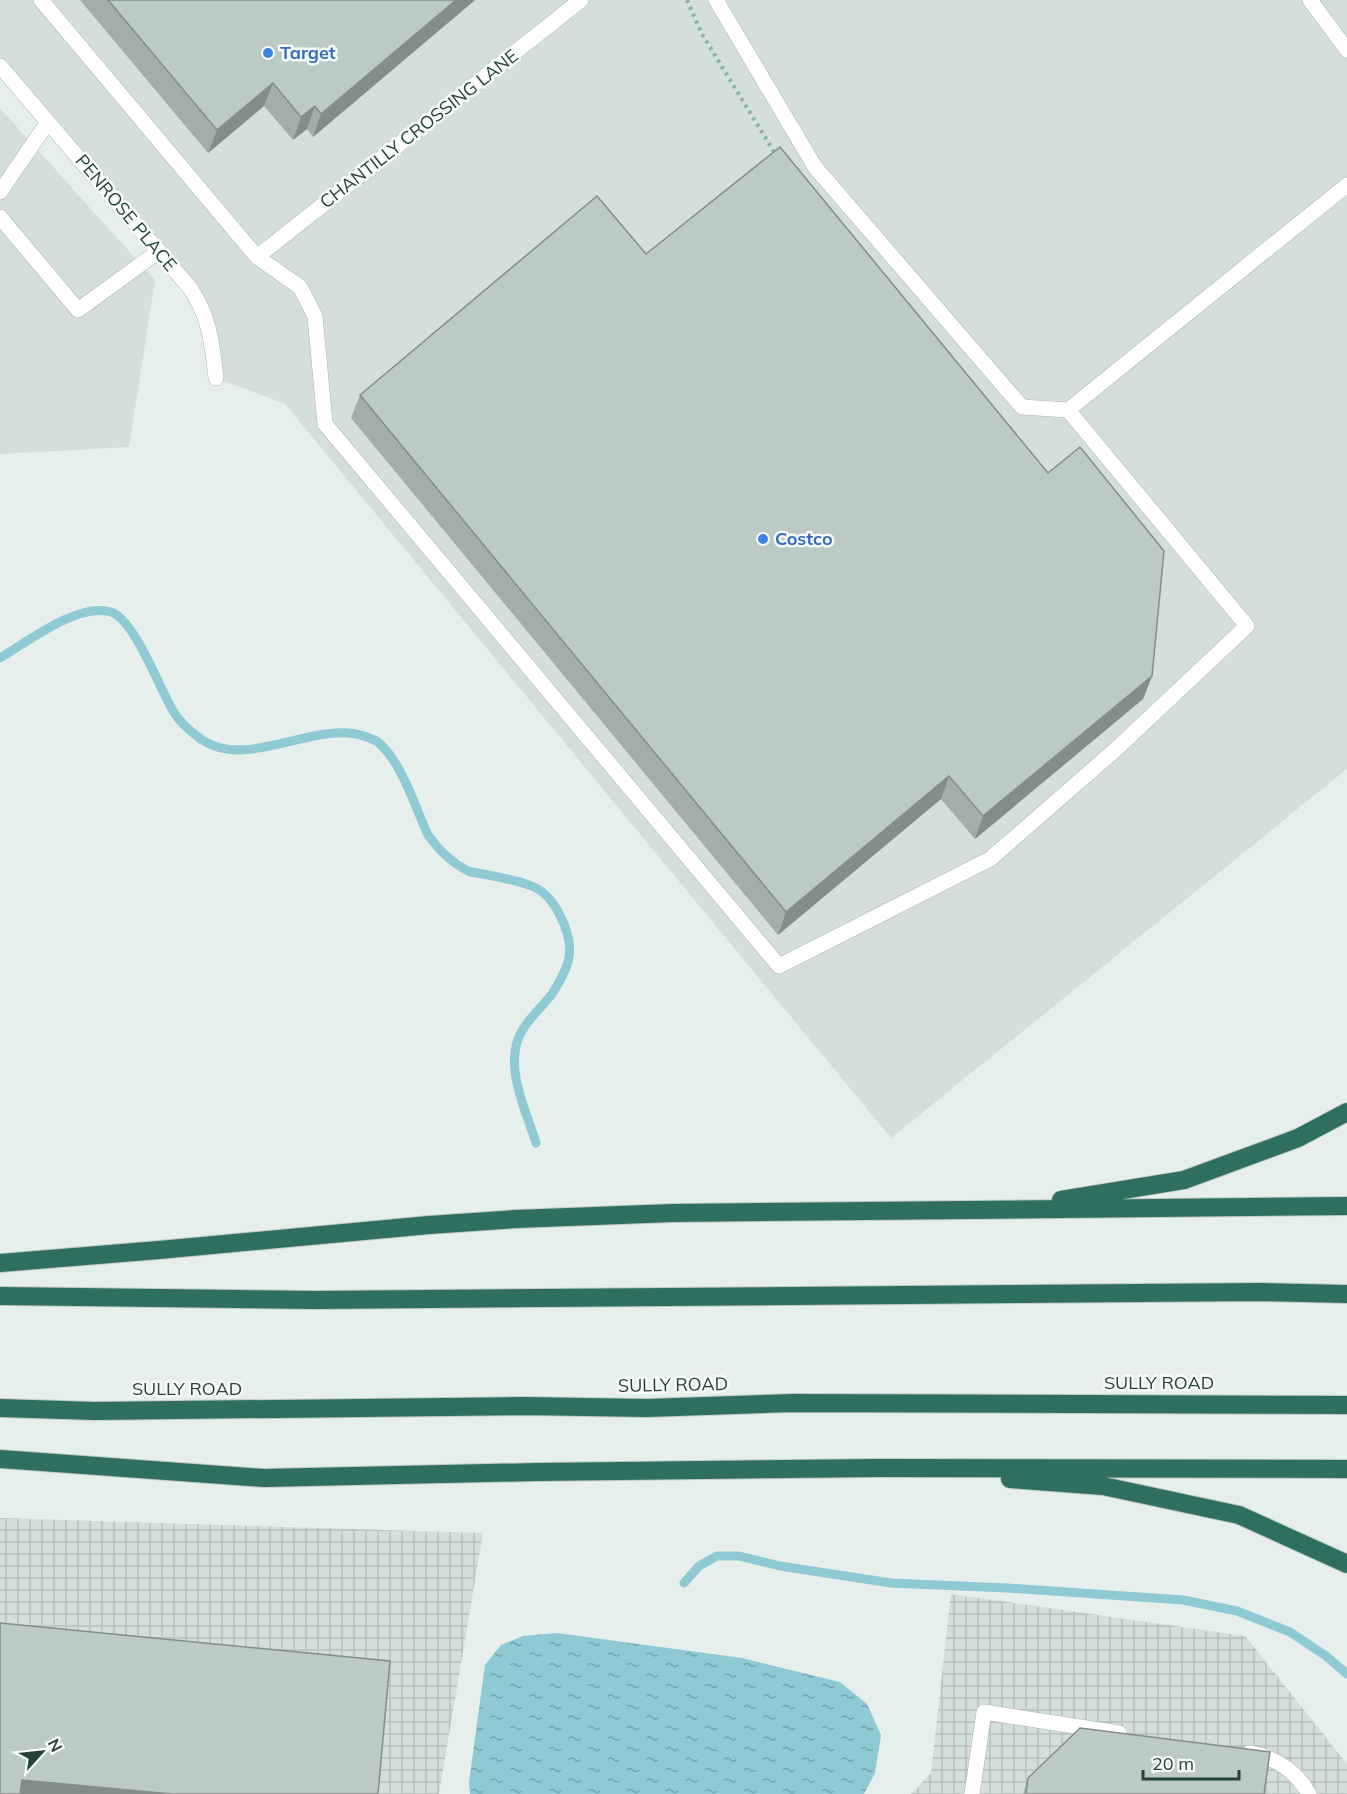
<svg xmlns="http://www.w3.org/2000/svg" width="1347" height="1794" viewBox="0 0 1347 1794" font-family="Mulish,sans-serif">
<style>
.built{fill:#d4dfda}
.industrial{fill:url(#industrial-grid)}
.water{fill:url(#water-ripples)}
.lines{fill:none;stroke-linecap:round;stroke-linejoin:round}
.stream{stroke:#8ec9d4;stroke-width:9}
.service-casing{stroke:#a8b8b2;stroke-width:16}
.motorway-casing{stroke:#c2cac8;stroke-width:20}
.path{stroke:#86b3a5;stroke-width:4;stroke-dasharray:3 4.5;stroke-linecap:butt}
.service{stroke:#fff;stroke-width:15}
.motorway{stroke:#2f6f62;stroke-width:18}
.wall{fill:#a1aea9}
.shaded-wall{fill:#838d89}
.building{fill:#bbcac4;stroke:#838d89;stroke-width:1.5}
.shop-dot{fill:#3f7fe0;stroke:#f7fbf9;stroke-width:2}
.labels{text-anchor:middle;stroke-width:5;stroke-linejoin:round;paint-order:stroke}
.shop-label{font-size:18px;font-weight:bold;fill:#366cbe;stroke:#f7fbf9;text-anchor:start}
.street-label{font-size:18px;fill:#24423a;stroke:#f7fbf9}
</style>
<defs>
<pattern id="industrial-grid" width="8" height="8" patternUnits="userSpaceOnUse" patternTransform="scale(1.5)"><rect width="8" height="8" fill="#d4dfda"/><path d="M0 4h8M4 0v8" fill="none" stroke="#b6c1bc"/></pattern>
<pattern id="water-ripples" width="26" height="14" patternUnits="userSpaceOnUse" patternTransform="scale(1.5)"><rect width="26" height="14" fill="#8ec9d4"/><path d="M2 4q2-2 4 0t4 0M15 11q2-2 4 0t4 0" fill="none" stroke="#74a5ad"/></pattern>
</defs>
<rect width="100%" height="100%" fill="#e6efeb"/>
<path class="built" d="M0 0H1347V769L891 1138 285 404 216 378 206 319 0 66Z
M0 108 155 280 129 447 0 454Z"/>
<path class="industrial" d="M0 1518 483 1533 439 1794H0Z
M951 1594 1245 1636 1347 1764V1794H911L931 1773Z"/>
<path class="water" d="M557 1633 742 1658 840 1682 867 1704 881 1735 875 1773 864 1794H470L469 1782 485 1665 501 1645 523 1636Z"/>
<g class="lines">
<path class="stream" d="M0 658C27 642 78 602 111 612 134 619 160 689 173 711 180 723 191 732 202 740 250 771 316 718 367 737 371 739 376 740 379 743 402 763 415 807 428 835 438 849 452 863 468 871 489 876 514 878 534 887 555 896 573 935 569 957 567 970 559 983 552 994 539 1011 521 1024 516 1046 509 1077 527 1114 536 1143
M684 1583 699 1566 717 1556H739L780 1566 891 1583 1007 1588 1183 1600 1237 1611 1290 1632 1326 1656 1347 1674"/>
<defs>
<path id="service" d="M41 0 257 257 300 287 315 316 325 424 779 966 990 859 1114 751 1247 626 1068 410 1022 407 815 167 716 0
M1310 0 1347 50
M0 66 190 288C210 317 212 344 216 378
M0 192 48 122
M0 217 78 310 159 251
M257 257 581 0
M1068 410 1347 185
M1250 1753C1274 1757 1297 1771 1309 1794
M972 1794 984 1712 1119 1733"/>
<path id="motorway" d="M1061 1200 1184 1180 1298 1138 1347 1112
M0 1263 159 1250 429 1225 516 1219 673 1213 1347 1206
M0 1296 316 1300 1259 1292 1347 1294
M0 1408 95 1411 523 1406 647 1408 793 1403 1347 1405
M0 1459 264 1478 537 1472 877 1468 1347 1469
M1010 1479 1103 1486 1239 1515 1347 1564"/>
</defs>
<use href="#service" class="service-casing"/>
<use href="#motorway" class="motorway-casing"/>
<path class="path" d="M687 0 702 34 776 155"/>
<use href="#service" class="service"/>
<use href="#motorway" class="motorway"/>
</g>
<path class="wall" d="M80 0H475L313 137 307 129 293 140 264 106 208 153Z
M646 254 1152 676 1143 699 975 839 941 799 778 935 351 418 360 395Z
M1028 1778 1264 1794H1023Z"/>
<path class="shaded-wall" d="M456 0H475L313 137 321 114Z
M273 83 264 106 208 153 217 130Z
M315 106 307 129 293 140 301 117Z
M1152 676 1143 699 975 839 983 816Z
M949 776 941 799 778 935 786 912Z
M22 1780 172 1794H16Z"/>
<path class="building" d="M108 0H456L321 114 315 106 301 117 273 83 217 130Z
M780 147 1048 473 1080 447 1164 551 1152 676 983 816 949 776 786 912 360 395 597 196 646 254Z
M0 1623 390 1661 378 1794H172L22 1780 20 1794H0Z
M1080 1728 1270 1752 1264 1794H1026L1028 1778Z"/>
<g class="shop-dot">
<circle cx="268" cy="53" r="6"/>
<circle cx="763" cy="539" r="6"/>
</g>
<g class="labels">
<g class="shop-label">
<text x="280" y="59">Target</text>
<text x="775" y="545">Costco</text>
</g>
<g class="street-label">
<text transform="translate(419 129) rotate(-38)" y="6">CHANTILLY CROSSING LANE</text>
<text transform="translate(126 213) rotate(50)" y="6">PENROSE PLACE</text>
<text x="1159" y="1389">SULLY ROAD</text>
<text transform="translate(673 1385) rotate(-1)" y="6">SULLY ROAD</text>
<text x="187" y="1395">SULLY ROAD</text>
</g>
</g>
<g transform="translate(42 1752) rotate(63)" stroke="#f7fbf9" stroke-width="4.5" paint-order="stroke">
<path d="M0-4.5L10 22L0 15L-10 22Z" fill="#24423a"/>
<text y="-9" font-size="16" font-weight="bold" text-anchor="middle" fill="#24423a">N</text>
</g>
<path d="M1143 1770v9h96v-9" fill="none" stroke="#24423a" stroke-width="3"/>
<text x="1152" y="1770" font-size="18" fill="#24423a" stroke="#f7fbf9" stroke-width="4.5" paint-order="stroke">20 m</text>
</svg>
